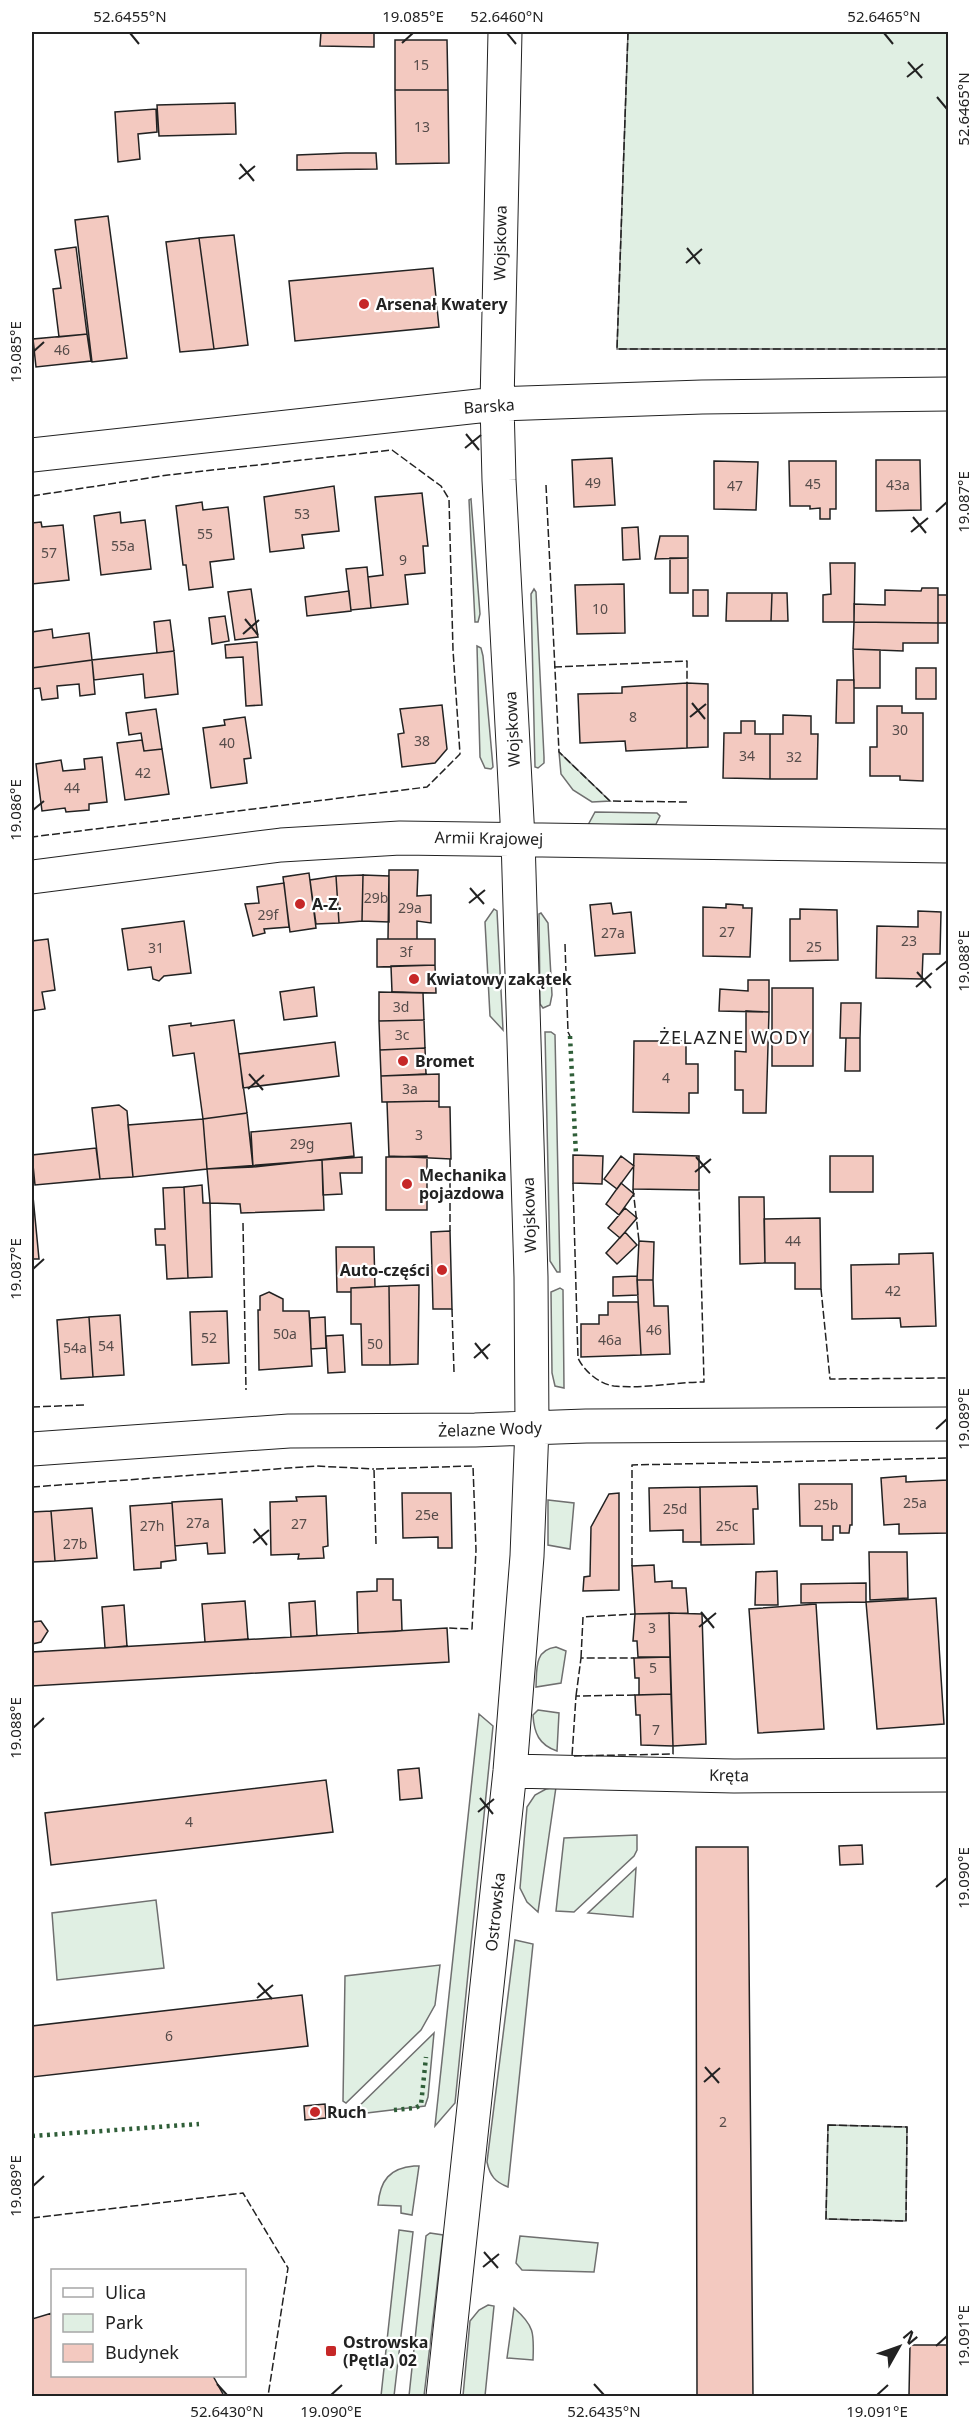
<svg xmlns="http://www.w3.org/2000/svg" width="980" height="2428" viewBox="0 0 980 2428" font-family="'Noto Sans',sans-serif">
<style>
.green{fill:#e0efe3;stroke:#6f6f6f;stroke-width:1.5}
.building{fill:#f3c9c0;stroke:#222;stroke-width:1.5}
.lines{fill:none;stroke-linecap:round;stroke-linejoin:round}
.minor-casing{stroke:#222;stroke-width:35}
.minor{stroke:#fff;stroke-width:33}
.hedge{stroke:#2f5e38;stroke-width:4.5;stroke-dasharray:3 4.5;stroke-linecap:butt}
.fence{stroke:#222;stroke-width:1.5;stroke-dasharray:8 3;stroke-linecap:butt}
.ticks{fill:none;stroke:#222;stroke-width:2}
.poi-dot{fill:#c62828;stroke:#fff;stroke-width:2}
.labels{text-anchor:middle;stroke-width:4.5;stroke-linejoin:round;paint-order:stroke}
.number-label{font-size:14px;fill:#564c4a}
.street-label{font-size:16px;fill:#222;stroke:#fff}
.poi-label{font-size:16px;font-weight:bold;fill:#222;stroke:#fff;text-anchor:start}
.neighbourhood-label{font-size:18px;letter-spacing:1.5px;fill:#222;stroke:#fff}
.neatline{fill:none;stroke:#222;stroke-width:2}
.ticks-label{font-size:15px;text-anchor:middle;fill:#222}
</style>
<rect width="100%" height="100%" fill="#fff"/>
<path class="green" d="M628 32H948V349H617Z
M471 499 480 614 478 622H475L469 500Z
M534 589 536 592 544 757V763L538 768 535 767 531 594Z
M477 646 481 648 483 656 493 767 491 769 485 768 480 757Z
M559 752 610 801 592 802 573 790 561 774Z
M595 812 657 813 660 816 656 824 588 825Z
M494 909 497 911 503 1030 490 1016 485 922Z
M541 913 548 923 552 995 550 1005 543 1008 540 1004 539 914Z
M545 1032H551L555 1035 560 1272H557L550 1261Z
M560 1288 563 1290 564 1388 555 1386 552 1373 551 1292Z
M548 1500 574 1503 570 1549 548 1545Z
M556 1647 566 1651 561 1683 536 1687C537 1669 534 1650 556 1647Z
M538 1710 559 1713 557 1751C539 1745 534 1733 533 1715Z
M479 1714 493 1726 455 2103 435 2126Z
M556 1787 538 1912 527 1902 520 1888 527 1807 535 1795 546 1789Z
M637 1835V1850L634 1856 574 1912 556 1911 564 1838Z
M636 1868 633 1917 588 1913Z
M156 1900 164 1968 57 1980 52 1913Z
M515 1940 533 1944 508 2187C495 2182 490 2176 487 2162Z
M440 1965 435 2005 421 2030 346 2103 343 2101 345 1976Z
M434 2033 428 2097 425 2106 350 2115Z
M828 2125 907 2127 906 2221 826 2219Z
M414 2166H419L412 2215 401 2213V2206L378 2205C380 2180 390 2168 414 2166Z
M399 2230 413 2232 394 2396H381Z
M430 2233 443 2235 424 2396H409L426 2236Z
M520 2236 598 2243 594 2272 522 2270 516 2263Z
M488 2305 494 2306 485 2396H463L470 2321 479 2310Z
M514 2308C535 2326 534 2334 533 2360L507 2358Z"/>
<path class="building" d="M321 32H374V47L320 46Z
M395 40H447L448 90H395Z
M395 90H448L449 163 396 164Z
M235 103 236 134 159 136 157 105Z
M156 109 157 132 138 134 140 159 118 162 115 112Z
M346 153H376L377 169 297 170V155Z
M108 216 127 358 92 362 75 220Z
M234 235 248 345 214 349 199 238Z
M199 238 214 349 180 352 166 242Z
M76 247 87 334 59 337 53 289 61 288 55 250Z
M433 268 439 327 295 341 289 281Z
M87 334 91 361 36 367 33 339Z
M612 458 615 505 574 507 572 460Z
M876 460H920L921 510 876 511Z
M714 461 758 462 756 510 714 509Z
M789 461H836V509H830V519H820V508L810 509V506H790Z
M334 486 339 531 302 535 304 548 270 552 264 497Z
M422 493 428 546H423L425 573 405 575 408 604 371 608 368 577 383 575 375 497Z
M202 502 203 510 228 507 234 559 210 562 213 587 189 590 186 565H183L176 506Z
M120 512 121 523 145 520 151 569 101 575 94 516Z
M41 522 42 527 63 525 69 580 32 584V523Z
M638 527 640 559 623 560 622 528Z
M660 536H688V558L655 559Z
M670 558H688V593H670Z
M830 563H855L854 622H823V595L831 594Z
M367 567 371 608 351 610 346 569Z
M624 584 625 633 577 634 575 585Z
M922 588H938V623L854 622V604L885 605V590L921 591Z
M251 589 258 637 235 640 228 592Z
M693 590H708V616H693Z
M349 591 351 611 307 616 305 597Z
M727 593H772L771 621H726Z
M772 593H787L788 621H771Z
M938 595H948V623H938Z
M225 616 229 641 212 644 209 618Z
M170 620 174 651 157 653 154 622Z
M854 622 938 623V643H903V651L853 649Z
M52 629 53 638 89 633 92 660 32 668V632Z
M257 642 262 705 246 706 243 657 226 658 225 645Z
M853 649 880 650V688H854Z
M174 651 178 694 145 698 143 674 94 680 92 660Z
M92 660 95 694 80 696 79 684 57 686 58 698 42 700 40 688 32 689V668Z
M916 668H936V699H916Z
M837 680H854V723H836Z
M687 683V748L626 751 625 741 580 743 578 694 622 693V687Z
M687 683 708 684V747L687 748Z
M442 705 447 749 435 763 402 767 398 734 404 733 400 709Z
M877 706H902V713H923V781L900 780V776H870V747H877Z
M156 709 162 749 144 751 141 733 129 735 126 713Z
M783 715 811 716V734H818L817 779H770V734H783Z
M245 717 251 758 244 759 247 783 211 788 203 728 225 725 224 720Z
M741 721H755V734H770V779L723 778 724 733H741Z
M142 740 144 751 162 749 169 794 125 800 117 743Z
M102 757 107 802 89 804V810L66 812 65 808 42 811 36 764 61 760 63 771 85 769 84 759Z
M389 870H418L417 896 431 895V923L417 921V939H388Z
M309 873 316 928 290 932 283 877Z
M363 875 389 876V922L362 921Z
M363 875 362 921 339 923 336 876Z
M336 876 339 923 316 924 310 880Z
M284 883 289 927 264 929 265 933 253 936 245 904 259 903 257 887Z
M611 903 613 914 631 912 635 953 595 956 590 905Z
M726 904 743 905V908H752L750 957 703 956V907L726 908Z
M800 909 837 910 838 960 790 961V919H800Z
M918 911 941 912 940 954H923L922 979 876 978 877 926 918 927Z
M184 921 191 973 164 976 159 981 153 979 151 967 128 970 122 929Z
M48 939 55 990 42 992 45 1009 32 1011V941Z
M377 939H435V965L377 967Z
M435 965 436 993 392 992 391 966Z
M748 980H769V1012L719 1011 720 989 748 991Z
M314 987 317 1016 284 1020 280 992Z
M772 988H813V1066H772Z
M379 992 423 993 424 1020 379 1021Z
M841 1003H861L860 1038H840Z
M746 1011 769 1012 766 1113H743V1090H735V1051L746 1052Z
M234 1020 247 1113 203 1119 194 1053 173 1056 169 1026 191 1023V1026Z
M424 1020 425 1048 380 1050 379 1021Z
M846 1038H860V1071H845Z
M634 1041H686V1064H698V1093H689V1113L633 1112Z
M335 1042 339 1076 243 1088 239 1054Z
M425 1048 426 1074 381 1076 380 1050Z
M439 1074V1101L382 1102 381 1076Z
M439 1101V1107H450L451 1159 389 1156 387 1102Z
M119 1105 127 1111 133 1177 100 1179 92 1108Z
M247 1113 253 1167 207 1169 203 1119Z
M203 1119 207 1169 133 1177 128 1125Z
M351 1123 354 1156 253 1167 251 1132Z
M96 1148 100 1179 35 1185 32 1155Z
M634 1154 699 1156V1190L633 1189Z
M573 1155 603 1156 602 1184 573 1183Z
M427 1156V1210H386V1157Z
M621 1156 634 1166 617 1189 604 1179Z
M830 1156H873V1192H830Z
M362 1157V1173H340L342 1194 323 1195 322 1160Z
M322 1160 324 1210 241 1213 240 1204 210 1203 207 1169Z
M621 1183 634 1194 619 1215 606 1204Z
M202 1185 203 1203H210L212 1277 188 1278 184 1187Z
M32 1186 39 1259H32Z
M184 1187 188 1278 167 1279 165 1245H156L155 1229H165L163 1188Z
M739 1197H764L765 1263 740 1264Z
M625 1208 637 1218 620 1238 608 1228Z
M820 1218 821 1289H795V1263H765L764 1219Z
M450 1231 452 1309H433L431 1232Z
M625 1232 637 1245 617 1264 606 1253Z
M639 1241 654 1242 653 1280H637Z
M336 1247H374L375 1287 351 1288V1292H337Z
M933 1253 936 1326 901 1327 900 1318 852 1319 851 1265 899 1264V1254Z
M637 1276 638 1295 613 1296V1277Z
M637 1280H653L654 1306H668L670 1354 641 1355Z
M419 1285 418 1364 390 1365 389 1286Z
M389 1286 390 1365H362L361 1324H351V1288Z
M269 1292 283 1299V1311H309L312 1366 259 1370 258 1310H260V1296Z
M608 1302H638L641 1355 581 1357V1324H599V1315H608Z
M227 1311 229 1363 192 1365 190 1312Z
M120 1315 124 1375 93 1377 89 1317Z
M89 1317 93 1377 61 1379 57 1320Z
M325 1317 326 1348 311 1349 310 1318Z
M343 1335 345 1372 328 1373 326 1336Z
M948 1475V1533L899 1534V1524L884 1525 881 1478 906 1476V1482L948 1480Z
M799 1484H852V1525H850L849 1533H840V1526H833V1540H822V1526H800Z
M757 1486 758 1509H753L754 1544 701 1545 700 1487Z
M700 1487 701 1542H683V1530L650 1531 649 1488Z
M402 1493H451L452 1548H438V1537L403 1538Z
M619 1493V1590L583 1591 584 1577 590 1576 591 1527 609 1494Z
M326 1496 328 1546 323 1547 324 1558 298 1559 299 1554 271 1555 270 1502 297 1501 296 1497Z
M222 1499 225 1553 208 1554 207 1543 175 1546 172 1502Z
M172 1503 176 1560 161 1562V1568L134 1570 130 1506Z
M92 1508 97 1558 55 1561 51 1511Z
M51 1511 55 1561 32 1562V1512Z
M869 1552H907L908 1598 870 1600Z
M654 1565 655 1582 672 1581V1588H686L688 1613 635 1614 632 1566Z
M777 1571 778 1605H755L756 1572Z
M377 1579H393V1600H401L402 1631 358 1633 357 1592 377 1591Z
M866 1583V1602L801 1603V1584Z
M936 1598 944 1724 877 1729 866 1602Z
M245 1601 248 1639 205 1642 202 1604Z
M315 1601 317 1636 291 1637 289 1603Z
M816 1604 824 1729 758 1733 749 1609Z
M124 1605 127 1646 105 1648 102 1607Z
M669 1613 670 1657H638L637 1641H633L635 1614Z
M669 1613 702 1614 706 1744 673 1746Z
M41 1621 48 1631 41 1642 32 1644V1622Z
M447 1628 449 1662 32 1686V1652Z
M670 1657 671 1694 639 1695V1678H635L634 1658Z
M671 1694 673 1746 641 1745 640 1715H636L635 1695Z
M419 1768 422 1798 400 1800 398 1770Z
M326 1780 333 1832 51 1865 45 1813Z
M862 1845 863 1864 840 1865 839 1846Z
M696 1847H748L753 2396H697Z
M302 1995 308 2046 32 2077V2026Z
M325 2104 326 2118 305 2120 304 2106Z
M52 2313V2376H213L224 2396H32V2319Z
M910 2345H948V2396L909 2395Z"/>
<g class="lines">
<defs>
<path id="minor" d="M32 455 497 404 702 397 948 394
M32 877 281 845 400 838 948 846
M32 1449 289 1431 475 1430 586 1426 948 1424
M510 1771 734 1776 948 1775
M443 2396 510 1771 527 1556 532 1427 531 1277 518 839 499 480 497 404 505 32"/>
</defs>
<use href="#minor" class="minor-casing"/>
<use href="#minor" class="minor"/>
<path class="hedge" d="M570 1036 576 1155
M394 2110 415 2108 421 2105 426 2057
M32 2136 199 2124"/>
<path class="fence" d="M628 32 617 349H948
M546 485 559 752 610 801 688 802
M32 496 168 475 392 450 441 486 449 499 453 650 460 754 427 787 32 837
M554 667 687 661V683
M565 944 568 1032 570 1036
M450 1159V1231
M573 1183 578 1358C584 1371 599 1384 614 1386 642 1389 675 1382 704 1382L699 1190
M633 1189 639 1241
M243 1223 246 1390
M821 1289 830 1379 948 1378
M452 1309 454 1372
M32 1407 85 1405
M32 1487 316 1466 374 1469
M376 1544 374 1469 473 1466 476 1550 472 1629 447 1628
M632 1566V1465L948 1458
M581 1658 583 1617 635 1614
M635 1695 576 1696 572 1756 673 1754V1746
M576 1696 581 1658H634
M828 2125 907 2127 906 2221 826 2219Z
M32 2218 243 2193 288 2268 268 2396"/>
</g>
<path class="ticks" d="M130 33 139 44M507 33 516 44M884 33 893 44M402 43 413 33M908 62 922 78M907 77 923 64M937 97 947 109M240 164 254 181M239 179 255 166M687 248 700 264M686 263 702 249M33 352 44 342M466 434 479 450M465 448 481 435M936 512 947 502M913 517 926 533M911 532 928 518M245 619 258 635M243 634 259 620M692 703 705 719M690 717 706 704M33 810 44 801M470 888 484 904M469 903 485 890M936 970 947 961M917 972 931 988M916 987 932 973M249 1074 263 1090M248 1089 264 1075M696 1157 710 1173M695 1172 711 1159M33 1269 44 1259M475 1343 488 1359M474 1358 490 1344M936 1429 947 1419M254 1529 267 1545M253 1543 269 1530M701 1612 714 1628M699 1627 716 1613M33 1728 44 1718M480 1798 493 1814M478 1812 494 1799M936 1887 947 1878M258 1983 272 1999M257 1998 273 1985M705 2067 719 2083M704 2082 720 2068M33 2186 44 2176M484 2252 498 2268M483 2267 499 2254M936 2346 947 2336M217 2384 227 2395M594 2384 604 2395M331 2395 342 2385M877 2395 888 2385"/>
<g class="poi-dot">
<circle cx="364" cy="304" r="6"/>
<circle cx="300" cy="904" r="6"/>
<circle cx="414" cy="979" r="6"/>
<circle cx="403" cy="1061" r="6"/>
<circle cx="407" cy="1184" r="6"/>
<circle cx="442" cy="1270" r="6"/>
<circle cx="315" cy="2112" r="6"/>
<rect x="325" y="2345" width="12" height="12" rx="3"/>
</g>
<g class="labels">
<g class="number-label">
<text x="421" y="70">15</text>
<text x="422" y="132">13</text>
<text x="62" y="355">46</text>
<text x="593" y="488">49</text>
<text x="813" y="489">45</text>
<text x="898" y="490">43a</text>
<text x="735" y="491">47</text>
<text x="302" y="519">53</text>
<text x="205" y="539">55</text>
<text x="123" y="551">55a</text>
<text x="49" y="558">57</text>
<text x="403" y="565">9</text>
<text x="600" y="614">10</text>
<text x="633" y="722">8</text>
<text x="900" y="735">30</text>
<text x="422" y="746">38</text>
<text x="227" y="748">40</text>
<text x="747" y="761">34</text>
<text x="794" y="762">32</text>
<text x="143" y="778">42</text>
<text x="72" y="793">44</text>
<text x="376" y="903">29b</text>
<text x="410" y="913">29a</text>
<text x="268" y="920">29f</text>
<text x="727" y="937">27</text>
<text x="613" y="938">27a</text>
<text x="909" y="946">23</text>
<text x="814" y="952">25</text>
<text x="156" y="953">31</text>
<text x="406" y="957">3f</text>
<text x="401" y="1012">3d</text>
<text x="402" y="1040">3c</text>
<text x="666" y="1083">4</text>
<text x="410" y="1094">3a</text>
<text x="419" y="1140">3</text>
<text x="302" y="1149">29g</text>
<text x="793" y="1246">44</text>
<text x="893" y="1296">42</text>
<text x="654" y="1335">46</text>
<text x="285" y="1339">50a</text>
<text x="209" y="1343">52</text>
<text x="610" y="1345">46a</text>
<text x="375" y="1349">50</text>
<text x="106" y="1351">54</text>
<text x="75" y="1353">54a</text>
<text x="915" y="1508">25a</text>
<text x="826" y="1510">25b</text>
<text x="675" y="1514">25d</text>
<text x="427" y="1520">25e</text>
<text x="198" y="1528">27a</text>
<text x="299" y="1529">27</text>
<text x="152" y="1531">27h</text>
<text x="727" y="1531">25c</text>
<text x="75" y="1549">27b</text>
<text x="652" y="1633">3</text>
<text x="653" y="1673">5</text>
<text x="656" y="1735">7</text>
<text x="189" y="1827">4</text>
<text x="169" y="2041">6</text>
<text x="723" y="2127">2</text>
</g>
<g class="street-label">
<text transform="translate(500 243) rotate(-89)" y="6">Wojskowa</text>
<text transform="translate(489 406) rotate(-4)" y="6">Barska</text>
<text transform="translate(512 729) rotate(-93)" y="6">Wojskowa</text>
<text transform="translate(489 838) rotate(1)" y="6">Armii Krajowej</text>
<text transform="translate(529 1215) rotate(-92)" y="6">Wojskowa</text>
<text transform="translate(490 1429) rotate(-2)" y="6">Żelazne Wody</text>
<text transform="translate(729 1775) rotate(1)" y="6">Kręta</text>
<text transform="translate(495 1912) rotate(-84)" y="6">Ostrowska</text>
</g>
<g class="poi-label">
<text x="376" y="310">Arsenał Kwatery</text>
<text x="312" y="910">A-Z.</text>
<text x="426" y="985">Kwiatowy zakątek</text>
<text x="415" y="1067">Bromet</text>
<text x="419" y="1181">Mechanika<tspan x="419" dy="18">pojazdowa</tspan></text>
<text x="430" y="1276" text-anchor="end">Auto-części</text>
<text x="327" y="2118">Ruch</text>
<text x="343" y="2348">Ostrowska<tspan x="343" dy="18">(Pętla) 02</tspan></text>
</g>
<g class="neighbourhood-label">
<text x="735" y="1044">ŻELAZNE WODY</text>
</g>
</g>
<rect width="980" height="2428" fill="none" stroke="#ffffff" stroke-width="66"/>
<rect x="51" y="2269" width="195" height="108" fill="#ffffff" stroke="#a7a7a7" stroke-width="1.5"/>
<rect x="63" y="2288" width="30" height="9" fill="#ffffff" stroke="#a7a7a7" stroke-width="1.5"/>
<text x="105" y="2299" font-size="18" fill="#222222">Ulica</text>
<rect x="63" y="2314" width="30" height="18" fill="#e0efe3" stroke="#a7a7a7" stroke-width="1.5"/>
<text x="105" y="2329" font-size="18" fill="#222222">Park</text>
<rect x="63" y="2344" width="30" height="18" fill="#f3c9c0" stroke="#a7a7a7" stroke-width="1.5"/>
<text x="105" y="2359" font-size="18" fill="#222222">Budynek</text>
<g transform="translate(899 2347) rotate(50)" stroke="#ffffff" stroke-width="4.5" paint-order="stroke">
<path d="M0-4.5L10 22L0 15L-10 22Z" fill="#222222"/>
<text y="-9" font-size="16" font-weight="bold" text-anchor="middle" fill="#222222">N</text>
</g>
<rect x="33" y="33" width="914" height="2362" class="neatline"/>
<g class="ticks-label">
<text x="130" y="22">52.6455°N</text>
<text x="413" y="22">19.085°E</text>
<text x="507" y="22">52.6460°N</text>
<text x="884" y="22">52.6465°N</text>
<text transform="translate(964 109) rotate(-90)" y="5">52.6465°N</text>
<text transform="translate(16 352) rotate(-90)" y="5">19.085°E</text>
<text transform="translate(964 502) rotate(-90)" y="5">19.087°E</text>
<text transform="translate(16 810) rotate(-90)" y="5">19.086°E</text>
<text transform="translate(964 961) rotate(-90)" y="5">19.088°E</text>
<text transform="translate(16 1269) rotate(-90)" y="5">19.087°E</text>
<text transform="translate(964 1419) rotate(-90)" y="5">19.089°E</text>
<text transform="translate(16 1728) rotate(-90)" y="5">19.088°E</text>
<text transform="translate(964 1878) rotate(-90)" y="5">19.090°E</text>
<text transform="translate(16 2186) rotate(-90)" y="5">19.089°E</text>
<text transform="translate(964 2336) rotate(-90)" y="5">19.091°E</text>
<text x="227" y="2417">52.6430°N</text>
<text x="331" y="2417">19.090°E</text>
<text x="604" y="2417">52.6435°N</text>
<text x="877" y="2417">19.091°E</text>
</g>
</svg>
